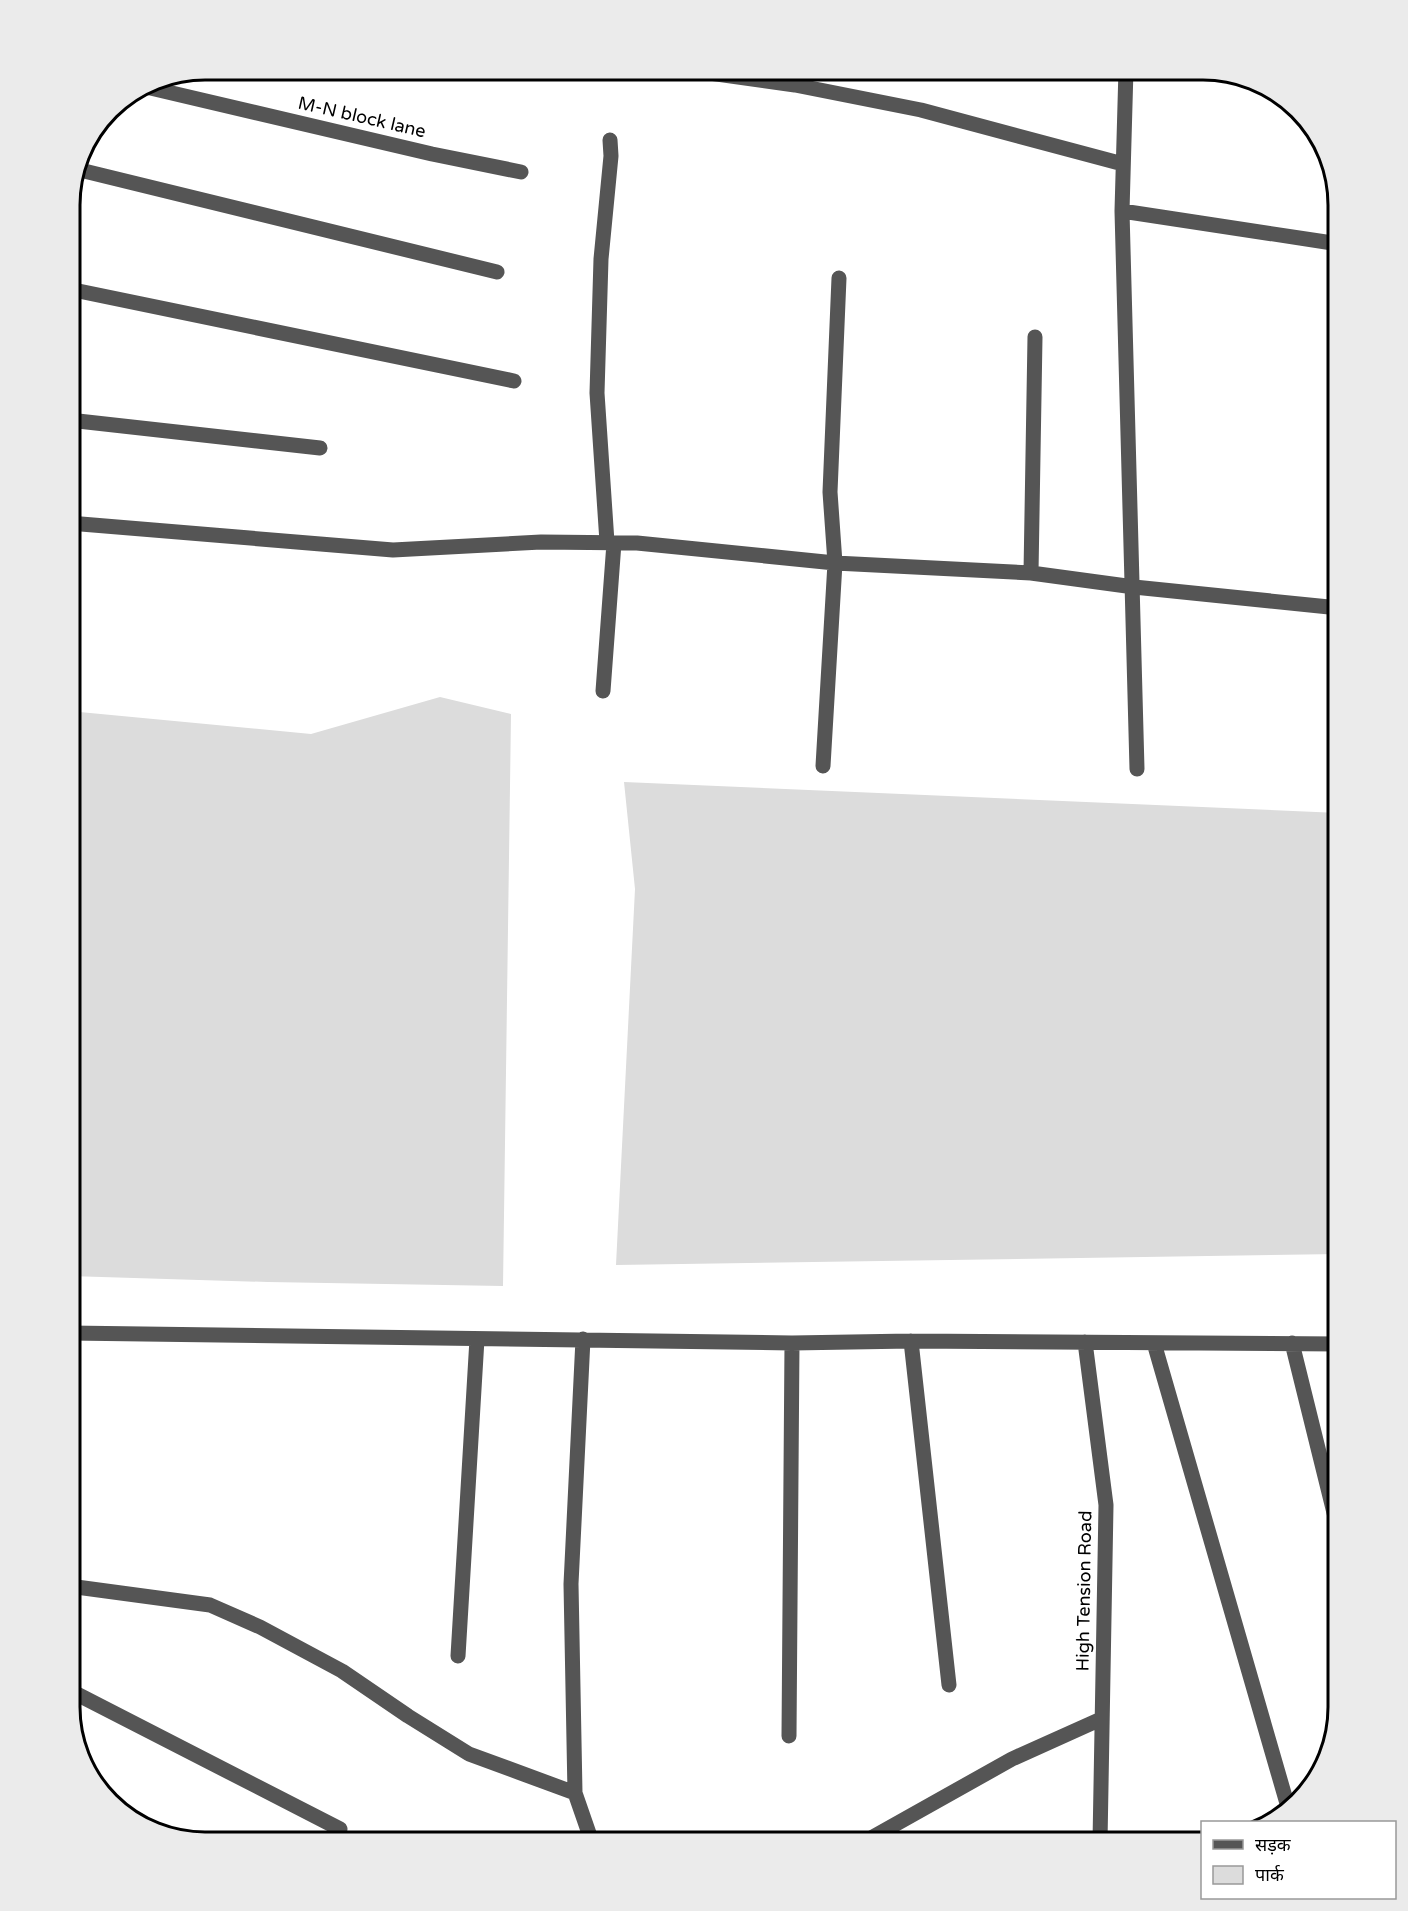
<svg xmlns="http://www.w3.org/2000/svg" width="1408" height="1911" viewBox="0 0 1408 1911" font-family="'Varela Round','Noto Sans Devanagari',sans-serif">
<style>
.green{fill:#dcdcdc}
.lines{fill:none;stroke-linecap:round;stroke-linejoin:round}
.minor{stroke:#555;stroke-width:15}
.labels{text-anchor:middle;stroke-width:5;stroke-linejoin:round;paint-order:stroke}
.street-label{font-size:18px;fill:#000;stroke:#fff}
.rim{fill:none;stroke:#000;stroke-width:3}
</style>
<rect width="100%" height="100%" fill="#fff"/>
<path class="green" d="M440 697 511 714 503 1286 268 1282 69 1276V711L311 734Z
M624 782 1339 813V1254L616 1265 635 889Z"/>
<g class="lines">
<path class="minor" d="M681 69 795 85 921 110 1123 164
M1126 69 1122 211 1137 769
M142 86 432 154 521 172
M76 169 497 272
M1122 211 1339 244
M69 289 514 381
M69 420 320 448
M69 523 393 550 541 542 637 543 835 563 1031 573 1134 587 1339 608
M607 542 597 393 601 259 611 156 610 140
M1031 573 1035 337
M603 691 614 543
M823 766 835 563 830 492 839 278
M69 1333 792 1343 911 1341 1339 1344
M583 1339 571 1584 575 1793 592 1842
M911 1341 949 1685
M1085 1342 1106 1505 1100 1842
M1154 1343 1288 1807
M1292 1343 1339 1533
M69 1586 210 1605 260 1627 342 1671 408 1716 469 1754 575 1793
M458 1656 477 1339
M69 1690 340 1829
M789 1736 792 1343
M864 1842 1012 1759 1101 1719"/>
</g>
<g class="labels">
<g class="street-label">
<text transform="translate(362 117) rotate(13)" y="6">M-N block lane</text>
<text transform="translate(1084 1591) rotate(-89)" y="6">High Tension Road</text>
</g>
</g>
<path d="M0 0H1408V1911H0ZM205 80H1203A125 125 0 0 1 1328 205V1707A125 125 0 0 1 1203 1832H205A125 125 0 0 1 80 1707V205A125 125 0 0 1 205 80Z" fill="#ebebeb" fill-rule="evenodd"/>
<path class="rim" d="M205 80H1203A125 125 0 0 1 1328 205V1707A125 125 0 0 1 1203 1832H205A125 125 0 0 1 80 1707V205A125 125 0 0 1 205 80Z"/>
<rect x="1201" y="1821" width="195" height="78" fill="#ffffff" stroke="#999999" stroke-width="1.5"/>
<rect x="1213" y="1840" width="30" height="9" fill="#555555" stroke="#999999" stroke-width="1.5"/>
<text x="1255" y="1851" font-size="18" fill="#000000">सड़क</text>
<rect x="1213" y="1866" width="30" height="18" fill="#dcdcdc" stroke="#999999" stroke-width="1.5"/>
<text x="1255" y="1881" font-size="18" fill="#000000">पार्क</text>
</svg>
